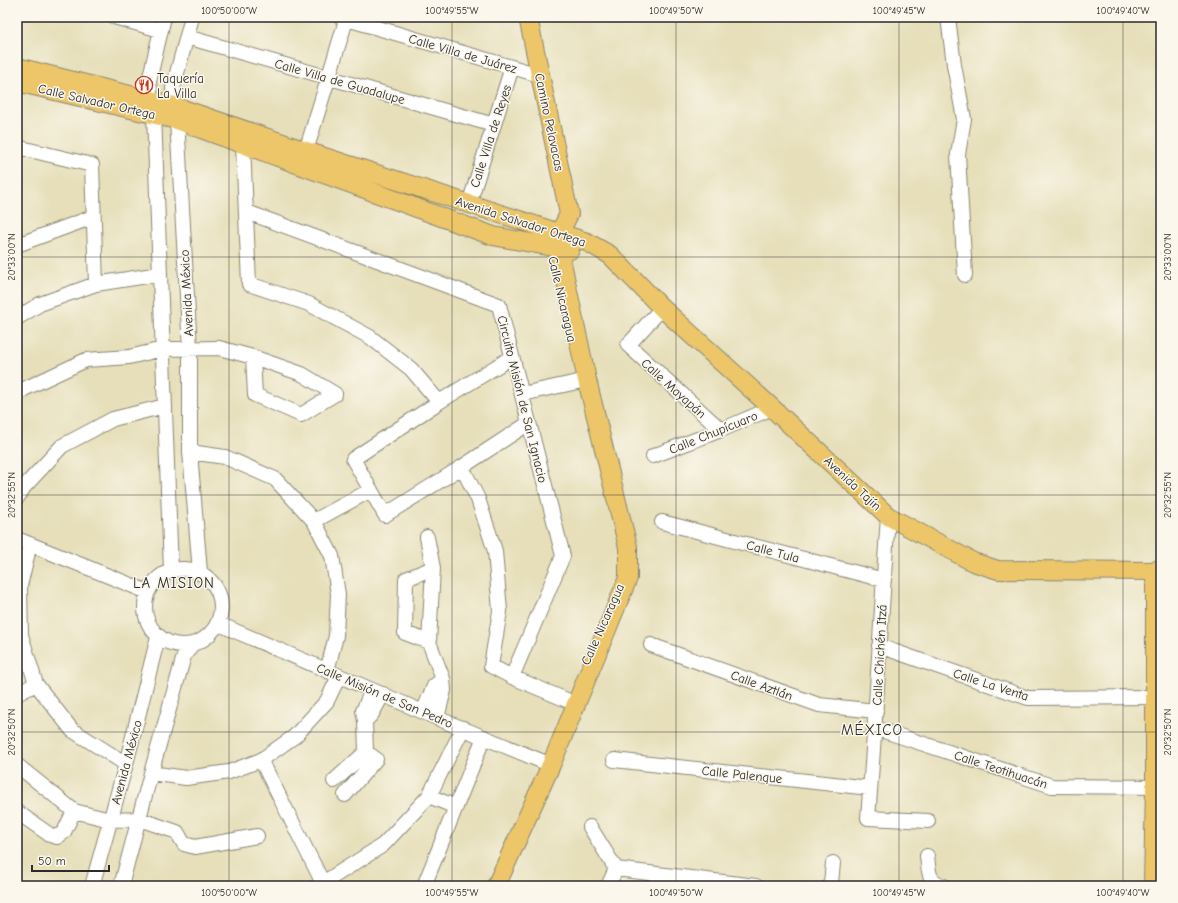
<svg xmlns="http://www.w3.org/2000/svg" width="1178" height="903" viewBox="0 0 1178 903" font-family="'Comic Neue',sans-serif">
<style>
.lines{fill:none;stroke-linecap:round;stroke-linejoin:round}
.minor-casing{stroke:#888572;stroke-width:16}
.major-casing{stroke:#888572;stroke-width:20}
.minor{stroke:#fff;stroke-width:14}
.major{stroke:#ecc669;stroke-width:18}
.ticks{fill:none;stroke:#2b2b2b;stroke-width:1;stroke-opacity:0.45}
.labels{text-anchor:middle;stroke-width:3;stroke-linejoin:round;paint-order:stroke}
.street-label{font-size:13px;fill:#2b2b2b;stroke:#fbf7ec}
.poi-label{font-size:13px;fill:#2b2b2b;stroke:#fbf7ec;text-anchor:start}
.quarter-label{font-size:15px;letter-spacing:1px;fill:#2b2b2b;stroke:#fbf7ec}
.neatline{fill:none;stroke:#2b2b2b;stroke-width:1.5}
.ticks-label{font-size:10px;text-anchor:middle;fill:#2b2b2b}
</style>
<rect width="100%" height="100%" fill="#fbf7ec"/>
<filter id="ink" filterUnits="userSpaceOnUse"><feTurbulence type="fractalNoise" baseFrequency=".025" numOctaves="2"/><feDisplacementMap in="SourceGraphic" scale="8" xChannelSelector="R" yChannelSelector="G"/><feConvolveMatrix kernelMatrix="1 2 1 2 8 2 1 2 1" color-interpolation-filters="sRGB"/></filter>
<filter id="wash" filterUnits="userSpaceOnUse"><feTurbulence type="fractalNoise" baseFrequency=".012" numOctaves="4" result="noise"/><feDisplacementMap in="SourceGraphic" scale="16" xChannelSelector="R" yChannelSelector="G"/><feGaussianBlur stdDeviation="0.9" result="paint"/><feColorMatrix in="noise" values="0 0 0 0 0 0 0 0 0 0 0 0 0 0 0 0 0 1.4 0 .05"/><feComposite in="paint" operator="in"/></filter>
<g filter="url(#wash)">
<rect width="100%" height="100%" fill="#e6dfba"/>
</g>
<g filter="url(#ink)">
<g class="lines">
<defs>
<path id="minor" d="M114 17 160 30
M164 17 149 81 151 99 154 114 171 571
M192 17 173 88 174 106 177 120 190 349V452L200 572
M340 17 539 75
M948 17 954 65 964 119 958 154 965 275
M187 37 494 125
M243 145 249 284 309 304 370 337 411 369 439 402
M17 147 92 165 96 284
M306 151 347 17
M469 204 512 67
M247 212 499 305 563 556 512 677
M17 245 93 217
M662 308 628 345 721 430
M17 318 40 304 96 284 160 274
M512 357 439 402 353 459 385 515 462 467 529 423
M522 394 587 380
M17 395 24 389 86 360 129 357 163 349 219 348 253 357 302 374 335 394 301 415 255 395 253 357
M190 452 225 457 275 479 314 521 332 556 338 594 336 636 327 671
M653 456 721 430 772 408
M462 467 478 499 495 551 500 611 491 666 512 677 576 704
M17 498 24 487 62 446 113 419 165 406
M888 516C881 616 876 717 868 818L928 821
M314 521 371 490
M662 522 884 580
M427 537 433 568 429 642 443 679 444 690 437 718
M17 539 148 592
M30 544 20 586 21 635 36 684 72 730 126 764
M145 607a38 38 0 1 1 76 0a38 38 0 1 1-76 0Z
M219 624 437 718 551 765
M429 642 405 633 406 579 433 568
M651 645 819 705 876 711
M879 646 1028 698 1155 697
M17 694 36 684
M423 712 434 686 443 679
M365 721 372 714 383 694
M875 728 1052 786 1161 787
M261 760 323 883
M614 760 870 788
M17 767 18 766 74 811 110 820 139 819 177 832 184 844 195 847 257 836
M151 773 186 778 229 772 261 760 295 736 327 701 339 676
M334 781 366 752
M345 795 376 759 366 752 365 721 363 711 372 690
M429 796 456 807
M17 812 50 835 57 837 64 832 74 811
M590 827 616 869
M927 856C929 871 927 881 944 886
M616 869 756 886
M92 886 126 764 158 637
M121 886 151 773 184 656 191 646
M317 886 323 883 383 845 429 796 463 728
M424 886 484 737
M608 886 616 869
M829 886 831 883 833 863"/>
<path id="major" d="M17 67 174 106 306 151 587 242 610 255 662 308 772 408 888 516 973 562 998 570 1161 571
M17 82 177 120 493 236 570 250
M496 886 551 765 628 578V547L587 380 559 249 563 226 569 214 528 17
M1153 886 1155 786V570"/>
</defs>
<use href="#minor" class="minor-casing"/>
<use href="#major" class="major-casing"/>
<use href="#minor" class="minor"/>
<use href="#major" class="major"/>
</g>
</g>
<path class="ticks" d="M229 17V886M452 17V886M676 17V886M899 17V886M1123 17V886M17 20H1161M17 257H1161M17 495H1161M17 732H1161"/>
<defs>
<symbol id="restaurant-ring" viewBox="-11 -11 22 22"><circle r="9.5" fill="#fbf7ec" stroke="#c8321e" stroke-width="1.5"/><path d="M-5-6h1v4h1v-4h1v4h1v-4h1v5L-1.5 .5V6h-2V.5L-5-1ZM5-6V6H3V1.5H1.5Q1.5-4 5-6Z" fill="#c8321e"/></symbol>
</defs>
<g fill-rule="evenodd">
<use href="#restaurant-ring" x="134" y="75" width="20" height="20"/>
</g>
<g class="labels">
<g class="street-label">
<text transform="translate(463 53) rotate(16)" y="5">Calle Villa de Juárez</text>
<text transform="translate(340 81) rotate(16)" y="5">Calle Villa de Guadalupe</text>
<text transform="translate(97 101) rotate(13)" y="5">Calle Salvador Ortega</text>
<text transform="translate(550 122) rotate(78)" y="5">Camino Pelavacas</text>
<text transform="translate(490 136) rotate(-72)" y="5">Calle Villa de Reyes</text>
<text transform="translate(521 221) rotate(18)" y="5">Avenida Salvador Ortega</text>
<text transform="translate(186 293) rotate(-93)" y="5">Avenida México</text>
<text transform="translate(563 299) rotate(77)" y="5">Calle Nicaragua</text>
<text transform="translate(674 388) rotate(42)" y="5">Calle Mayapán</text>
<text transform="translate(523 399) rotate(76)" y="5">Circuito Misión de San Ignacio</text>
<text transform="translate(713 432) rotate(-22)" y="5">Calle Chupícuaro</text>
<text transform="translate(853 483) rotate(43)" y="5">Avenida Tajín</text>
<text transform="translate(773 551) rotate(15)" y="5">Calle Tula</text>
<text transform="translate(602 624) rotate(-66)" y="5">Calle Nicaragua</text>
<text transform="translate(879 655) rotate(-87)" y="5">Calle Chichén Itzá</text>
<text transform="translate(991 684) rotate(18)" y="5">Calle La Venta</text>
<text transform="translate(762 685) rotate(20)" y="5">Calle Aztlán</text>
<text transform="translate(385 695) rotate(23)" y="5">Calle Misión de San Pedro</text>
<text transform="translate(126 762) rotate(-75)" y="5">Avenida México</text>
<text transform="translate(1001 769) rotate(18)" y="5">Calle Teotihuacán</text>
<text transform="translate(742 774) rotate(6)" y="5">Calle Palenque</text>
</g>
<g class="poi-label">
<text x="157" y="83">Taquería<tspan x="157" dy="15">La Villa</tspan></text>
</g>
<g class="quarter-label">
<text x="174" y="588">LA MISION</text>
<text x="872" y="735">MÉXICO</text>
</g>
</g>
<rect width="1178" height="903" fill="none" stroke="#fbf7ec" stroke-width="44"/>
<path d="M32 865v6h77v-6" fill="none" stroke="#2b2b2b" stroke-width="2"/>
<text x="38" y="865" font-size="12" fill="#2b2b2b" stroke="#fbf7ec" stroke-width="3" paint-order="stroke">50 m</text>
<rect x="22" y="22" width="1134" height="859" class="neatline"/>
<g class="ticks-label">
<text x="229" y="14">100°50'00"W</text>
<text x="452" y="14">100°49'55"W</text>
<text x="676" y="14">100°49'50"W</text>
<text x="899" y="14">100°49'45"W</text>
<text x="1123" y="14">100°49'40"W</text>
<text transform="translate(11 257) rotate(-90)" y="4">20°33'00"N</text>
<text transform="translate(1167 257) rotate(-90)" y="4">20°33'00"N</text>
<text transform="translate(11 495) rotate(-90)" y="4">20°32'55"N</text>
<text transform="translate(1167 495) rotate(-90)" y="4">20°32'55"N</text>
<text transform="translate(11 732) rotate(-90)" y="4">20°32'50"N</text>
<text transform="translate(1167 732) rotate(-90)" y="4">20°32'50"N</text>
<text x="229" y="896">100°50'00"W</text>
<text x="452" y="896">100°49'55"W</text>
<text x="676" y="896">100°49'50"W</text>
<text x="899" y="896">100°49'45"W</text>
<text x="1123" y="896">100°49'40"W</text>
</g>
</svg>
